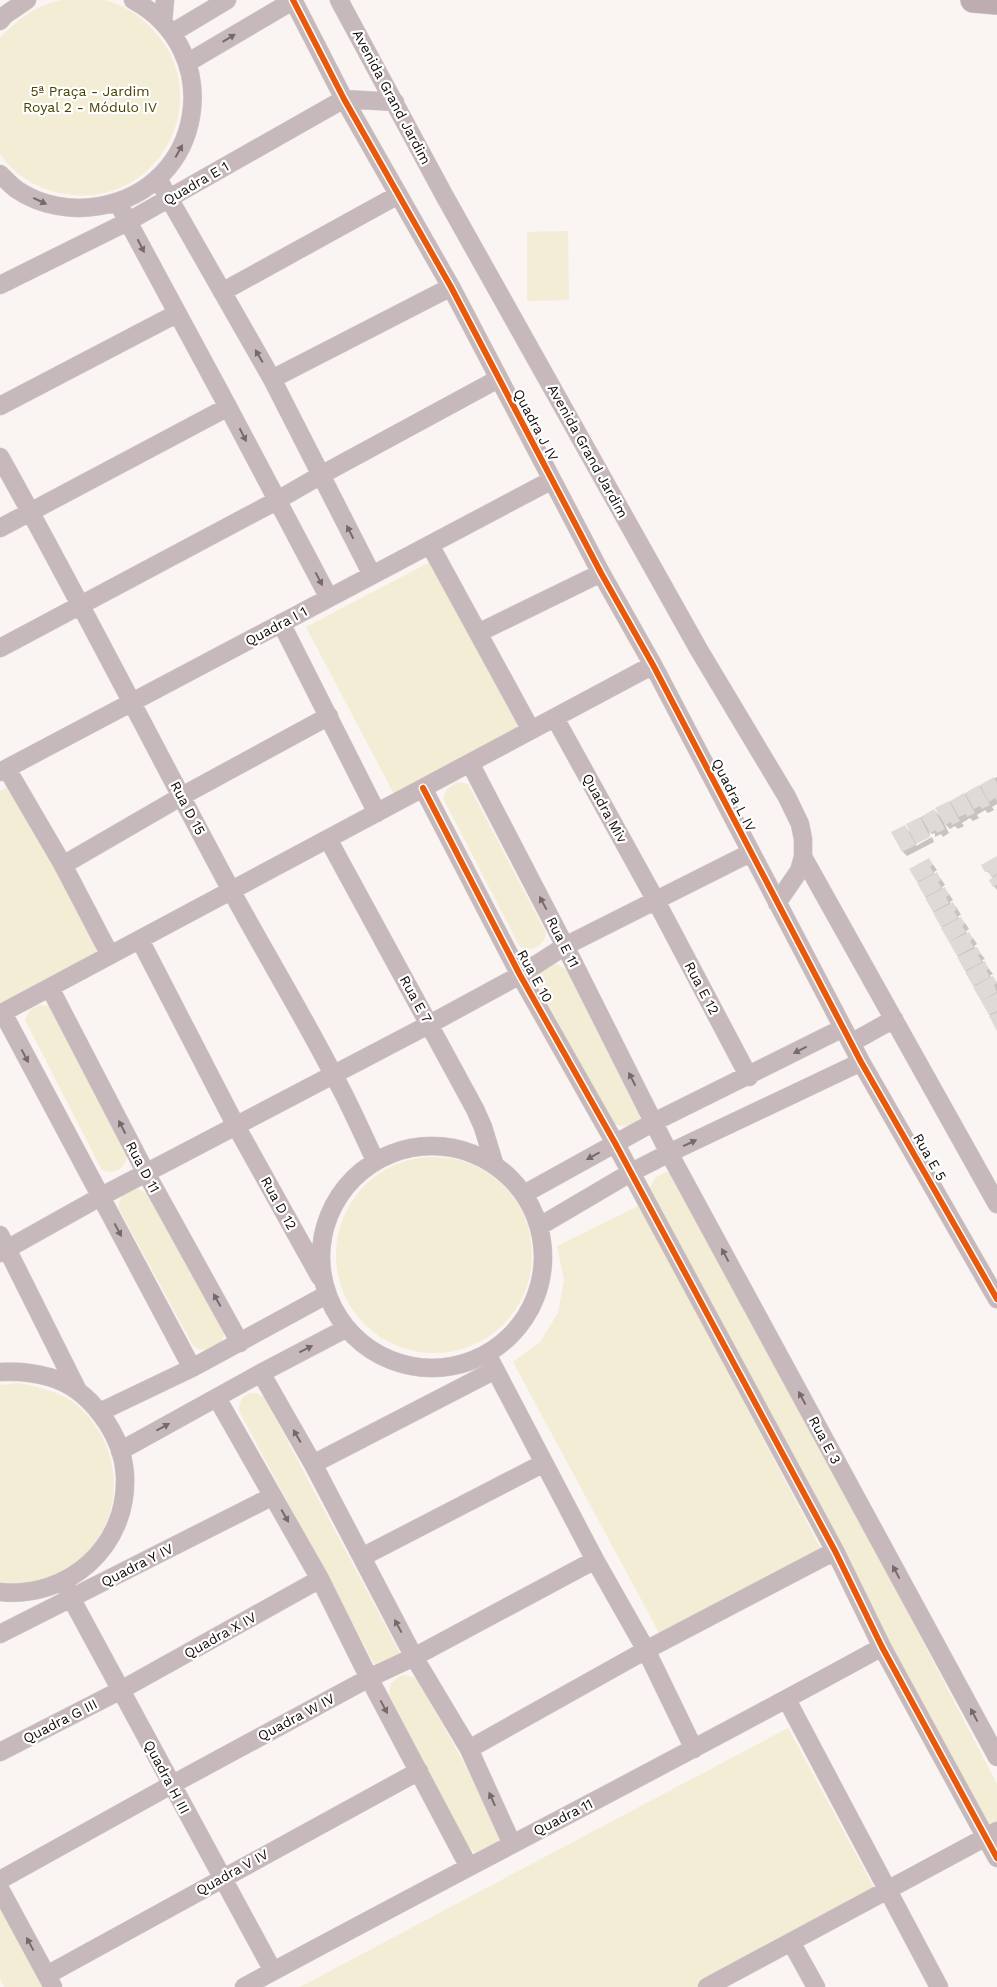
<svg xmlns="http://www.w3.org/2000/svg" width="997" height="1987" viewBox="0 0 997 1987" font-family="'Work Sans',sans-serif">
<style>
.green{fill:#f2edd4}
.shadow{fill:#0003}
.building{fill:#dfdad7}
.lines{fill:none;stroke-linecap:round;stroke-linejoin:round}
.street-casing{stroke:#d4d0ce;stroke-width:19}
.secondary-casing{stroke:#d4d0ce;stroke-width:26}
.street{stroke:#c7b8bc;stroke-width:18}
.secondary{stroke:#bdadb1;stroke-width:25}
.cycleway-casing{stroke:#fff;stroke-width:9}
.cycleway{stroke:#e8590c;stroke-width:6}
.oneway{fill:#756a6b}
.labels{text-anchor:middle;stroke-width:4.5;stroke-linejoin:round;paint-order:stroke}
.park-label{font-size:14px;fill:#484101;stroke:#fff}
.street-label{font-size:14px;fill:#110b09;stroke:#fff}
</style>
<rect width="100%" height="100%" fill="#faf4f2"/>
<path class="green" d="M61 0C74 0 90 0 103 0 123 4 141 16 154 31 217 99 158 209 66 194 40 190 16 177 0 154V38C20 18 33 7 61 0Z
M568 231 569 300 527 301V232Z
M434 560 523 728 394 794 306 627Z
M458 782 468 784 546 933C544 946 533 952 520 947L443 798 448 788Z
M12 785 100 953 0 1005V791Z
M552 964H557L567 970 644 1108C640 1124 627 1130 613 1123L538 985C537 973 542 970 552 964Z
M39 1005 50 1006 127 1155C125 1169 115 1175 102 1170L25 1020 30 1010Z
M336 1255a98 98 0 1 1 196 0a98 98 0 1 1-196 0Z
M666 1172 679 1174 997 1784V1828H985L649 1190 655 1178Z
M133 1189H138L148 1194 225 1332C222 1348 208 1354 194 1347L119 1209C118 1198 123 1194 133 1189Z
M640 1205 822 1551 662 1638 513 1362 540 1342 558 1313 564 1280 557 1246Z
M19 1383C38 1387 57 1391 73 1402 84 1410 94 1422 100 1433 131 1489 108 1555 48 1578 34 1583 16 1587 0 1583V1385Z
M251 1393H256L264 1397 400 1653 399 1658 376 1667 239 1411C239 1402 242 1396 251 1393Z
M406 1675 417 1679 500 1828V1841L481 1854 475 1853 466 1844 389 1695 391 1683 400 1676Z
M788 1728 878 1895 704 1987H300Z
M0 1907 44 1987H4L0 1979Z"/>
<path class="shadow" d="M997 777V804L992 807 994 810 988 813 985 810 977 815 979 818 973 821 970 818 962 823 964 826 958 829 955 826 950 829 944 823 949 833 943 837 941 834 935 837V833L932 834 929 831 930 835 916 843V846L932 837 934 842 907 856 903 852 904 826 911 833 907 825 934 810 941 817 937 809Z
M997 857V890L994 886 992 875 986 871Z
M929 859 937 870 934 872 935 875 941 879 945 885 942 887 944 890 949 894 953 900 950 902 951 905 953 904 957 908 961 915 958 916 959 919 965 923 969 929 966 931 967 934 973 938 977 944 974 946 985 959 982 960 993 974 990 975 991 978 997 982V1028L911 869Z"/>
<path class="building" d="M994 777 997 783V801L995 798 989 802 980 785Z
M979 785 990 805 982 809 980 806 974 809 965 793Z
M964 793 975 813 967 817 966 814 959 817 950 801Z
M949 801 960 821 952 825 951 822 945 825 935 808Z
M934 809 945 829 937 833 936 830 930 833 921 817Z
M920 817 930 837 916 844 906 824Z
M905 825 916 845 902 852 891 832Z
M997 856V874L991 877 988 871 985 872 981 865Z
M929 858 933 865 930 867 934 873 917 882 909 869Z
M937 872 941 880 938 882 942 888 925 897 917 883Z
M997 875V885L993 887 989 880Z
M945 887 949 895 946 897 949 903 933 912 925 898Z
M953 902 957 910 954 911 958 918 941 927 933 913Z
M961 917 965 924 962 926 966 932 949 942 941 928Z
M969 932 973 939 970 941 974 947 957 956 949 942Z
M977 947 981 954 978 955 982 962 965 971 957 957Z
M985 961 989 969 986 970 990 977 973 986 965 972Z
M993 976 997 983 994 985 997 992 981 1001 973 987Z
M997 993V1011L989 1015 981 1001Z
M997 1012V1031L989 1016Z"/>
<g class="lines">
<defs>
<path id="street" d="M293 0 344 99 451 287 601 573 653 665 861 1062 997 1299
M339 0 444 195 699 650 787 797 800 824 803 839V857L799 871 777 903
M0 21 5 15 27 0
M163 22 165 0
M172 33 227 0
M187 63 294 0
M0 174C5 179 11 185 16 189 40 206 72 211 100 206 205 188 227 51 133 0
M158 179 272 379 372 575
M118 203 228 407 329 598
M0 285 129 221 344 99 395 102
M222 292 398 195
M272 379 451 287
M0 406 176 314
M0 457C80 600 154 747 232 892 265 953 301 1012 333 1074 349 1102 361 1131 375 1160
M0 528 228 407
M430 545 531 730
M281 623 377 813
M478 633 601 573
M0 648 276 501 321 475 498 379
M555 718 655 899 749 1077
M470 763 565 946 669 1153 997 1757
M7 769 63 865 110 955
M0 772 552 480
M423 788 520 975 615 1143 835 1551 882 1647 997 1858
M328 839 475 1109 483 1127 494 1163
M803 857 997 1204
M63 865 182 796 329 716
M140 940 236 1126 320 1277
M50 988 146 1173 240 1343
M3 1013 192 1368
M0 1014 653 665
M851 1043 894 1019
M321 1257a111 111 0 1 1 222 0a111 111 0 1 1-222 0Z
M524 1194 654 1122 843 1028
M540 1226 630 1173 669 1153 861 1062
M0 1235 78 1391
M0 1253 100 1197 430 1024 520 975 565 946 750 853
M488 1356 595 1560 646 1650 694 1749
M0 1372C17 1371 32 1372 49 1377 90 1388 123 1435 125 1476 128 1547 68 1599 0 1592
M261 1373 313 1464 414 1657 469 1749 512 1844
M217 1398 320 1579 369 1678 469 1867
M100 1412 192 1368 326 1295
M120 1451 261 1373 345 1329
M313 1464 495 1370
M362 1557 544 1463
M64 1581 71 1598 273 1971
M0 1634 273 1496
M787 1700 939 1987
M469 1749 646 1650 835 1551
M0 1752 121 1690 320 1579
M0 1880 171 1785 369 1678 414 1657 595 1560
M0 1889 53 1987
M791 1942 816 1987
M47 1975 419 1771
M244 1987C456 1872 671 1763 882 1647
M707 1987 997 1831"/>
<path id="secondary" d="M973 0 997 2"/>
</defs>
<use href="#street" class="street-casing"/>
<use href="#secondary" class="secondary-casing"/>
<use href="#street" class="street"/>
<use href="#secondary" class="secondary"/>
<defs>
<path id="cycleway" d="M293 0 344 99 451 287 601 573 653 665 861 1062 997 1299
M423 788 520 975 615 1143 835 1551 882 1647 997 1858"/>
</defs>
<use href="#cycleway" class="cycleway-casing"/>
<use href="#cycleway" class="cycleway"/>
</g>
<defs><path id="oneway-solid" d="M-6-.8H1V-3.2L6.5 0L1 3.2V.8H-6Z" transform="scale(1.25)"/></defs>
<g class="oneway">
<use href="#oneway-solid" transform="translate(229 38) rotate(-31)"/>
<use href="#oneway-solid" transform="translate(179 151) rotate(-61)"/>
<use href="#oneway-solid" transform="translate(40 201) rotate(25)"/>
<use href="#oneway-solid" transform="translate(141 246) rotate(63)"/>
<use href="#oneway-solid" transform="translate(259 356) rotate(-120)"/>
<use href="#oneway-solid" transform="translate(243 435) rotate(63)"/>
<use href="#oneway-solid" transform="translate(350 532) rotate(-117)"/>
<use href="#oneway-solid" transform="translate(319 579) rotate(62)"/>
<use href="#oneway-solid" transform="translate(543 903) rotate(-118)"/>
<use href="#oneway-solid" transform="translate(800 1050) rotate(153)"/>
<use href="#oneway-solid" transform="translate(25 1056) rotate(62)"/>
<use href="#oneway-solid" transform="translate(632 1079) rotate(-117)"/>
<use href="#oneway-solid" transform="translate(122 1127) rotate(-117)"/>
<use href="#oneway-solid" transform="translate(690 1143) rotate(-25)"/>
<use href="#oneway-solid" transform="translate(593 1156) rotate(151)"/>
<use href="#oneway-solid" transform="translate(118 1230) rotate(62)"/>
<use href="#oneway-solid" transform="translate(725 1255) rotate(-118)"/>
<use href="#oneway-solid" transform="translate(217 1300) rotate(-119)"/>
<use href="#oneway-solid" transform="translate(306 1349) rotate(-27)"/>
<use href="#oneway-solid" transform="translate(802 1398) rotate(-118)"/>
<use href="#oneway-solid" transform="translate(163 1427) rotate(-29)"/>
<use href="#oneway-solid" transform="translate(297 1436) rotate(-120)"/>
<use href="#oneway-solid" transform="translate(285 1516) rotate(61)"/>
<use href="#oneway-solid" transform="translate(896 1572) rotate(-118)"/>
<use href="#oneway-solid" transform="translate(398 1626) rotate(-118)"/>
<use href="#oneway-solid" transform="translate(384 1707) rotate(62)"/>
<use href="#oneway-solid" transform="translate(974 1715) rotate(-118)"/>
<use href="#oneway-solid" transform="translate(492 1799) rotate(-114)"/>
<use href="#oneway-solid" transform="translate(30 1944) rotate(-118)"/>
</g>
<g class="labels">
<g class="park-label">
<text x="90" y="96">5ª Praça - Jardim<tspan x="90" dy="16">Royal 2 - Módulo IV</tspan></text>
</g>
<g class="street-label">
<text transform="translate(392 97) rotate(62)" y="5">Avenida Grand Jardim</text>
<text transform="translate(196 183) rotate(-30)" y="5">Quadra E 1</text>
<text transform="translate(536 425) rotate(62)" y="5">Quadra J IV</text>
<text transform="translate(588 451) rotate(61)" y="5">Avenida Grand Jardim</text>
<text transform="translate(276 626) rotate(-28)" y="5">Quadra I 1</text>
<text transform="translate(734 795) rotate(63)" y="5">Quadra L IV</text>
<text transform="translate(188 808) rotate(62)" y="5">Rua D 15</text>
<text transform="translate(605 808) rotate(61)" y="5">Quadra Miv</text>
<text transform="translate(563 942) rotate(63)" y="5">Rua E 11</text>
<text transform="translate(535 976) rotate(61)" y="5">Rua E 10</text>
<text transform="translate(702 988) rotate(62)" y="5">Rua E 12</text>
<text transform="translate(416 999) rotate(61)" y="5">Rua E 7</text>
<text transform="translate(930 1157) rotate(60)" y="5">Rua E 5</text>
<text transform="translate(143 1167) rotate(62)" y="5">Rua D 11</text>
<text transform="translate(279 1203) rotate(61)" y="5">Rua D 12</text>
<text transform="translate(825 1440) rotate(62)" y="5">Rua E 3</text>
<text transform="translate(137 1565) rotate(-27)" y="5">Quadra Y IV</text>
<text transform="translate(220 1635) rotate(-29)" y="5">Quadra X IV</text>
<text transform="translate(296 1717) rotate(-28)" y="5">Quadra W IV</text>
<text transform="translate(60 1721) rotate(-27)" y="5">Quadra G III</text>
<text transform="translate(167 1777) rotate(62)" y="5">Quadra H III</text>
<text transform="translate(563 1817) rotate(-27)" y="5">Quadra 11</text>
<text transform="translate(232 1872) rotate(-29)" y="5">Quadra V IV</text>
</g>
</g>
</svg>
